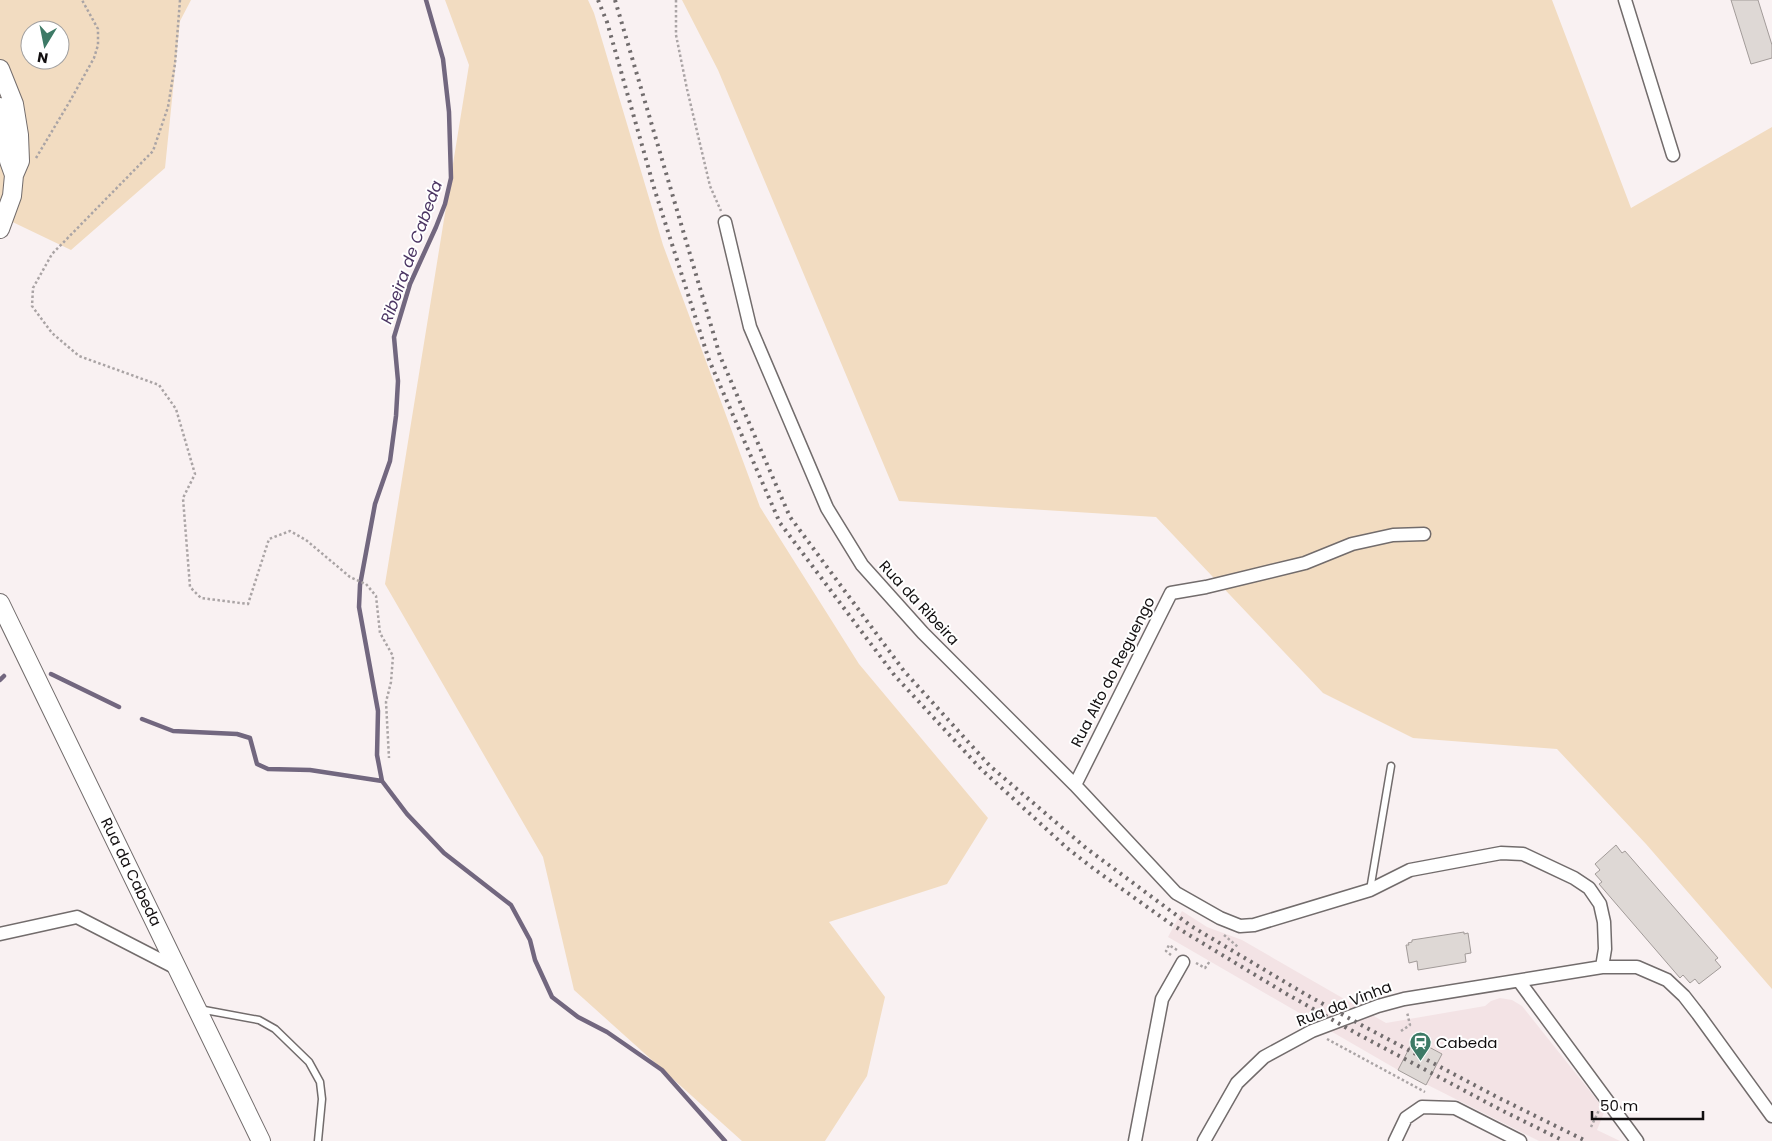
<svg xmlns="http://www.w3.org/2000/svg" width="1772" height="1141" viewBox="0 0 1772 1141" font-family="Poppins,sans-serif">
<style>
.built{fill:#f3e3e5}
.green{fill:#f2dcc1;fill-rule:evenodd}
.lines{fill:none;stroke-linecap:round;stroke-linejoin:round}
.stream{stroke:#72677f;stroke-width:4.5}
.building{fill:#ded8d5;stroke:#a29b99}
.lane-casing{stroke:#726c6c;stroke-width:9}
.street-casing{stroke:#726c6c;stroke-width:15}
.secondary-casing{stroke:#726c6c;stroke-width:20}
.path{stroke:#aaa4a5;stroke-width:2.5;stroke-dasharray:2.5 2.5;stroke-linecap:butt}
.lane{stroke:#fff;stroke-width:6}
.street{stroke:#fff;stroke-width:12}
.secondary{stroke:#fff;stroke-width:18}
.rail{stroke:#716c6d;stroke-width:4;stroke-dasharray:2.5 5;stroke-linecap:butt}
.labels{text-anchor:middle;stroke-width:4;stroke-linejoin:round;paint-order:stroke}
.street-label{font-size:15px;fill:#120f10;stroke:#fff}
.poi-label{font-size:15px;fill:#120f10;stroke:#fff;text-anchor:start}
.water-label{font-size:16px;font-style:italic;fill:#4b3563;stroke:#fff}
</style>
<rect width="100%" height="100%" fill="#f9f1f2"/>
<path class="built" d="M1182 911 1207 927 1242 940 1386 1023 1485 1006 1491 1001 1500 998 1512 1000 1522 1006 1605 1110 1597 1130 1620 1141H1539L1398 1070 1168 937Z"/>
<path class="green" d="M0 0H191L180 21 165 168 71 250 0 216ZM30 30H60V60H30Z
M445 0H588L594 13 663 245 760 507 859 664 988 818 947 884 829 922 885 997 867 1076 825 1141H742L574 990 543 857 385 584 469 65Z
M682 0H1552L1631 208 1772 127V989L1646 844 1557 749 1413 738 1323 693 1156 517 899 501 718 70Z"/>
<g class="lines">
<path class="stream" d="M426 0 443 59 449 112 451 178 445 204 436 227 410 284 394 337 398 381 396 416 390 461 375 504 360 585 359 607 378 711 377 755 382 781 407 814 444 853 511 905 530 940 535 960 552 997 578 1017 607 1032 662 1070 725 1141
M51 674 119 707
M0 680 4 676
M142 719 173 731 237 734 250 738 257 764 268 769 310 770 382 781"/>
</g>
<path class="building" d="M1731 0H1758L1772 45V58L1751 64Z
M1616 845 1622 853 1625 851 1718 958 1715 960 1721 967 1699 984 1695 979 1690 983 1683 975 1680 978 1599 884 1602 882 1595 874 1600 870 1595 864Z
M1464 932V934L1468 933 1471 953 1465 954 1466 962 1418 970 1417 961 1409 963 1406 945H1409L1408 943 1412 942V940Z
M1414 1039 1442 1054 1426 1085 1398 1070Z"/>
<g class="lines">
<defs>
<path id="lane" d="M1370 890 1391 766
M199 1009 259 1020 275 1029 309 1062 320 1082 322 1099 318 1141"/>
<path id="street" d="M1625 0 1673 155
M725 222 750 327 827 508 862 565 923 633 1075 785 1176 893 1220 918 1240 926 1254 925 1370 890 1410 870 1501 853 1523 854 1574 878 1589 888 1600 904 1604 922 1605 949 1602 967H1637L1667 980 1684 996 1698 1014 1772 1116
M1075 785 1171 593 1206 587 1305 563 1352 544 1393 535 1424 534
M0 934 77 917 180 970
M1519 981 1637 1141
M1135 1141 1162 999 1183 962
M1204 1141 1237 1083 1264 1057 1312 1031 1378 1006 1404 999 1602 967
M1395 1141 1406 1118 1422 1107 1455 1108 1520 1141"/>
<path id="secondary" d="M0 69 14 104 19 135 20 161 14 175 12 196 0 229
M0 107 9 161 14 175
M0 603 261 1141"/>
</defs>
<use href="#lane" class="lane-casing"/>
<use href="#street" class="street-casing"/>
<use href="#secondary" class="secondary-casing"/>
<path class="path" d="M180 0 175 64 168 107 153 151 52 254 33 288 32 306 52 333 79 356 159 385 176 409 195 474 183 498 190 587 201 598 248 604 269 539 290 531 306 540 350 577 366 584 376 596 380 633 393 656 391 682 386 702 389 758
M676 0V35L687 89 710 186 721 211
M36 158 70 101 94 58 98 45V29L82 0
M1224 935 1238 947
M1171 955 1166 951 1169 945 1177 950
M1196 963 1205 968 1210 961
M1401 1031 1410 1025 1407 1012
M1327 1039 1425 1092
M1591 1127 1599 1110"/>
<use href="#lane" class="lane"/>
<use href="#street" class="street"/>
<use href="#secondary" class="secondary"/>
<path class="rail" d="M598 0 607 22 655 191 709 360 780 523 895 676 981 769 1067 848 1094 869 1171 924 1285 993 1354 1032 1501 1110 1564 1141
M615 0 720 356 790 517 904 671 990 766 1086 848 1191 926 1305 994 1365 1027 1497 1097 1586 1141"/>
</g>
<defs>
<symbol id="station-pin" viewBox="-11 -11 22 30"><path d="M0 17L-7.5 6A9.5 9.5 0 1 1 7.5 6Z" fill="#3d7a66" stroke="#fff"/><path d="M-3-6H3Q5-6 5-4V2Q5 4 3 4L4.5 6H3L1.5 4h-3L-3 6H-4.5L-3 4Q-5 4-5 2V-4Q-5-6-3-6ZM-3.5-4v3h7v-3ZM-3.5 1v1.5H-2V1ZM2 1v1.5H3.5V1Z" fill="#fff"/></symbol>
</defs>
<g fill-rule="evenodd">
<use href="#station-pin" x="1408" y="1030" width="25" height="34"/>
</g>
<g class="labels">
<g class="street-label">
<text transform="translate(919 603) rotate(47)" y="5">Rua da Ribeira</text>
<text transform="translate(1113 672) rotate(-63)" y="5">Rua Alto do Reguengo</text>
<text transform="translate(131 872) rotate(64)" y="5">Rua da Cabeda</text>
<text transform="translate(1344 1004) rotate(-21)" y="5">Rua da Vinha</text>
</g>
<g class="poi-label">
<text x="1436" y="1048">Cabeda</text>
</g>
<g class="water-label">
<text transform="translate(411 252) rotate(-70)" y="6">Ribeira de Cabeda</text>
</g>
</g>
<g transform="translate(45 45) rotate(190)"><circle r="24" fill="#ffffff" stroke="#a09f9f"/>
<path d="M0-4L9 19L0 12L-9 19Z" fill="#3d7a66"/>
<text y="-8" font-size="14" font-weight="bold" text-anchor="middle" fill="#120f10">N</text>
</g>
<path d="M1592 1111v8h111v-8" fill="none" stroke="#120f10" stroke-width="2.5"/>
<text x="1600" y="1111" font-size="15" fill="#120f10" stroke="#ffffff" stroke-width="4" paint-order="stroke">50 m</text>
</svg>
